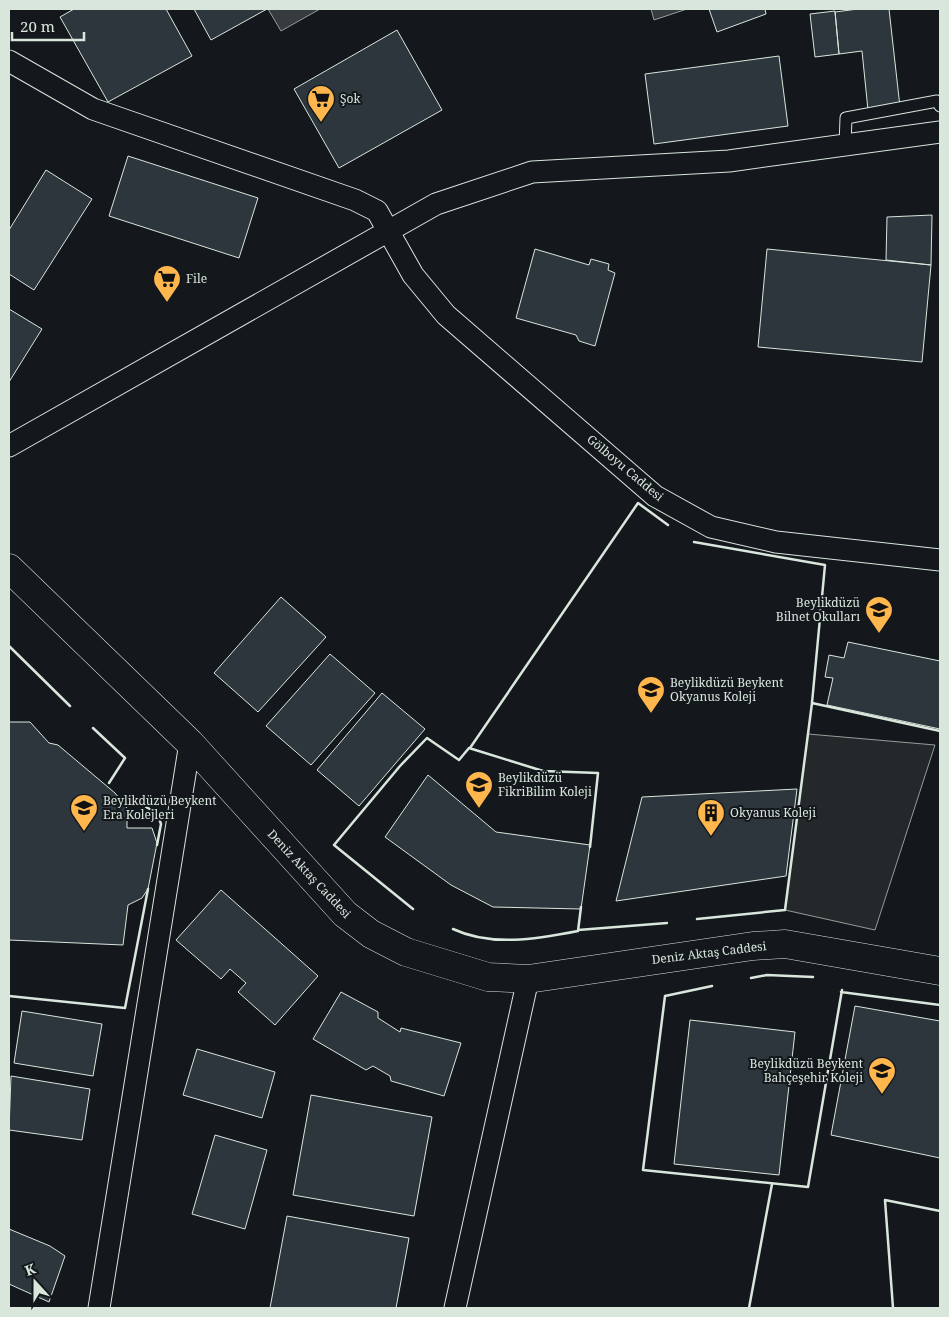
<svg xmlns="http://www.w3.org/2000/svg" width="949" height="1317" viewBox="0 0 949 1317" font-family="'Noto Serif',serif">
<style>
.parking{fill:#24282b;stroke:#939e99}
.water{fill:#363b3e;stroke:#939e99}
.building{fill:#2c363c;stroke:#d8e6dc}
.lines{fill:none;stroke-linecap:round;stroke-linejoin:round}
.lane-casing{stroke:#d8e6dc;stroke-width:13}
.street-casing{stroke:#d8e6dc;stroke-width:23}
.secondary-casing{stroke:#d8e6dc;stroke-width:29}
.lane{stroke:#14181c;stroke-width:11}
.street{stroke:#14181c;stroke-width:21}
.secondary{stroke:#14181c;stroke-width:28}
.wall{stroke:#d8e6dc;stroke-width:2.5}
.labels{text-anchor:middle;stroke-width:4;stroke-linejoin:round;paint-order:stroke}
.poi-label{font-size:12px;fill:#d8e6dc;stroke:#14181c;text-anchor:start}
.street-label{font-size:12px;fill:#d8e6dc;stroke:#14181c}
</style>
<rect width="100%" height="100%" fill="#14181c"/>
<path class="parking" d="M808 734 935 745 875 930 785 910Z"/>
<path class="water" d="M268 9H320L281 31Z
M651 9H687L654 20Z"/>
<path class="building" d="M74 9H166L192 56 108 102 60 17Z
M194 9H267L211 40Z
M709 9H765L766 14 717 32Z
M858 9H889L900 107 868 110 862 51 839 54 835 12Z
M835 11 839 54 815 57 810 14Z
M397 30 442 110 339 168 294 89Z
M779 56 788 126 654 144 645 74Z
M128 156 258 198 239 258 109 216Z
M46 170 92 199 34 290 9 274V230Z
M932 215 931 265 886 260 887 217Z
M535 249 589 265 591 259 609 264 608 270 615 273 595 346 579 341 576 335 516 318Z
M767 249 931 265 922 362 758 347Z
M9 309 42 329 9 382Z
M281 597 326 637 258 712 214 673Z
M848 642 940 661V729L827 705 833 678 825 677 829 655 844 658Z
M330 654 375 693 311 765 266 726Z
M382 693 425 729 359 806 317 770Z
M9 722H30L49 743 58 745 115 793 127 808V828H152L157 843 148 889 142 898 128 905 123 945 9 940Z
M428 775 496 832 590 845 581 909 493 907 451 885 385 837Z
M797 789 786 876 616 901 642 797Z
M221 890 318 976 275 1025 238 992 246 983 230 969 221 979 176 940Z
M341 992 378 1012V1018L400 1032 401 1028 461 1043 444 1096 391 1081 390 1076 373 1066 366 1070 313 1039Z
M855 1006 940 1021V1158L831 1135Z
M22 1011 102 1024 93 1076 14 1063Z
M690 1020 795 1032 779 1175 674 1164Z
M197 1049 275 1072 262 1118 183 1095Z
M11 1076 90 1089 82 1140 9 1130Z
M311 1095 432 1117 414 1216 293 1195Z
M215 1135 267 1150 245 1229 192 1214Z
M287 1216 409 1238 396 1308H270Z
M9 1229 50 1246 65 1256 49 1302 9 1284Z"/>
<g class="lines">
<defs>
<path id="lane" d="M845 145 846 118 937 101 940 106"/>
<path id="street" d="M9 61 93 109 355 200 377 211 413 275 446 315 655 496 711 527 776 542 940 560
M9 446 436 204 532 172 729 161 940 132
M99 1308 190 743
M455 1308 528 979"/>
<path id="secondary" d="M9 568 190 743 345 914 371 934 406 952 488 977 528 979 753 946 785 944 940 971"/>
</defs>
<use href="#lane" class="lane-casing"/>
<use href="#street" class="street-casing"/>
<use href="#secondary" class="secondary-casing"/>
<use href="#lane" class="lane"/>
<use href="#street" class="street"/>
<use href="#secondary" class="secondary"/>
<path class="wall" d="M694 542 825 565 812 703 785 910 697 919
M9 646 70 706
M812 701V703L940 731
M93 728 125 758 109 783
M470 748 638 503 668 525
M146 807 157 813 161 824 157 845
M413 909 334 845 400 766 427 738 459 760 469 748 543 771 598 773 590 847
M453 929C491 947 537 939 578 931L581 907
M578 930 667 923
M751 978 767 975 813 977
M712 986 665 996 643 1170 808 1187 842 990
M841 992 940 1005
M9 996 125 1008 148 889
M749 1308 772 1184
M893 1308 885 1200 940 1211"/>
</g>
<defs>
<symbol id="supermarket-pin" viewBox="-11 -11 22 30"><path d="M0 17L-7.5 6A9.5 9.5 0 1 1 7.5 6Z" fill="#ffb74d" stroke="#14181c"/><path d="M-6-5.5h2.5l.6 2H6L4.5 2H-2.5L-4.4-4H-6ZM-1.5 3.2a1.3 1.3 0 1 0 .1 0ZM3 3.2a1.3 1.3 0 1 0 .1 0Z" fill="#111"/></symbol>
<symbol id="school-pin" viewBox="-11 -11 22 30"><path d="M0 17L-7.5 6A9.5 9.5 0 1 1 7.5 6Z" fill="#ffb74d" stroke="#14181c"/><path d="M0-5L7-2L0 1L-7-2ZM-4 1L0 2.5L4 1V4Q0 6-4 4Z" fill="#111"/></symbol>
<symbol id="building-pin" viewBox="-11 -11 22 30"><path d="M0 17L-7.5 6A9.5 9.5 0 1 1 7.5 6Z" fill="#ffb74d" stroke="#14181c"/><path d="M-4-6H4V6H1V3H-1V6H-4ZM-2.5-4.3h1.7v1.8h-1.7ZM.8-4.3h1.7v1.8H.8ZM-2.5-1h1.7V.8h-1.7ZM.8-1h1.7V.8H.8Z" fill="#111"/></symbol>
</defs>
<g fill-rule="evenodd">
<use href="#supermarket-pin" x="305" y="83" width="32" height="43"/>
<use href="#supermarket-pin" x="151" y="263" width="32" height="43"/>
<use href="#school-pin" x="863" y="594" width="32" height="43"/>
<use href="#school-pin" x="635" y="674" width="32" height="43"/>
<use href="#school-pin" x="463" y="769" width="32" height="43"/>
<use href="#school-pin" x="68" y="792" width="32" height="43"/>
<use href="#building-pin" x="695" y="797" width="32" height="43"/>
<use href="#school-pin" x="866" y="1055" width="32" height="43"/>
</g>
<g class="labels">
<g class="poi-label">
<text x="340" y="103">Şok</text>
<text x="186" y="283">File</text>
<text x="860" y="607" text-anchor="end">Beylikdüzü<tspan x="860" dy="14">Bilnet Okulları</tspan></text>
<text x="670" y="687">Beylikdüzü Beykent<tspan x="670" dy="14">Okyanus Koleji</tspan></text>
<text x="498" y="782">Beylikdüzü<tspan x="498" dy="14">FikriBilim Koleji</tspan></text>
<text x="103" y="805">Beylikdüzü Beykent<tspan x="103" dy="14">Era Kolejleri</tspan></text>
<text x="730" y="817">Okyanus Koleji</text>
<text x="863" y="1068" text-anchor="end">Beylikdüzü Beykent<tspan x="863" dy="14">Bahçeşehir Koleji</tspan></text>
</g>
<g class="street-label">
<text transform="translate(625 468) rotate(40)" y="4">Gölboyu Caddesi</text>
<text transform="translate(309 874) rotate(47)" y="4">Deniz Aktaş Caddesi</text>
<text transform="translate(709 953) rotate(-7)" y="4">Deniz Aktaş Caddesi</text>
</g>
</g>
<rect width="949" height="1317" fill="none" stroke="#d8e6dc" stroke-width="20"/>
<g transform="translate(35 1282) rotate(339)" stroke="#14181c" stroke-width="4" paint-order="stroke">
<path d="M0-4L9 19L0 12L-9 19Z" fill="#d8e6dc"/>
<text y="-8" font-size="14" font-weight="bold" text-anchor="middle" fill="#d8e6dc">K</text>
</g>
<path d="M12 32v8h72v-8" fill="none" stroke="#d8e6dc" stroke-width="2.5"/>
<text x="20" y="32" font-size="15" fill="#d8e6dc" stroke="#14181c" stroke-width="4" paint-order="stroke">20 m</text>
</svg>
